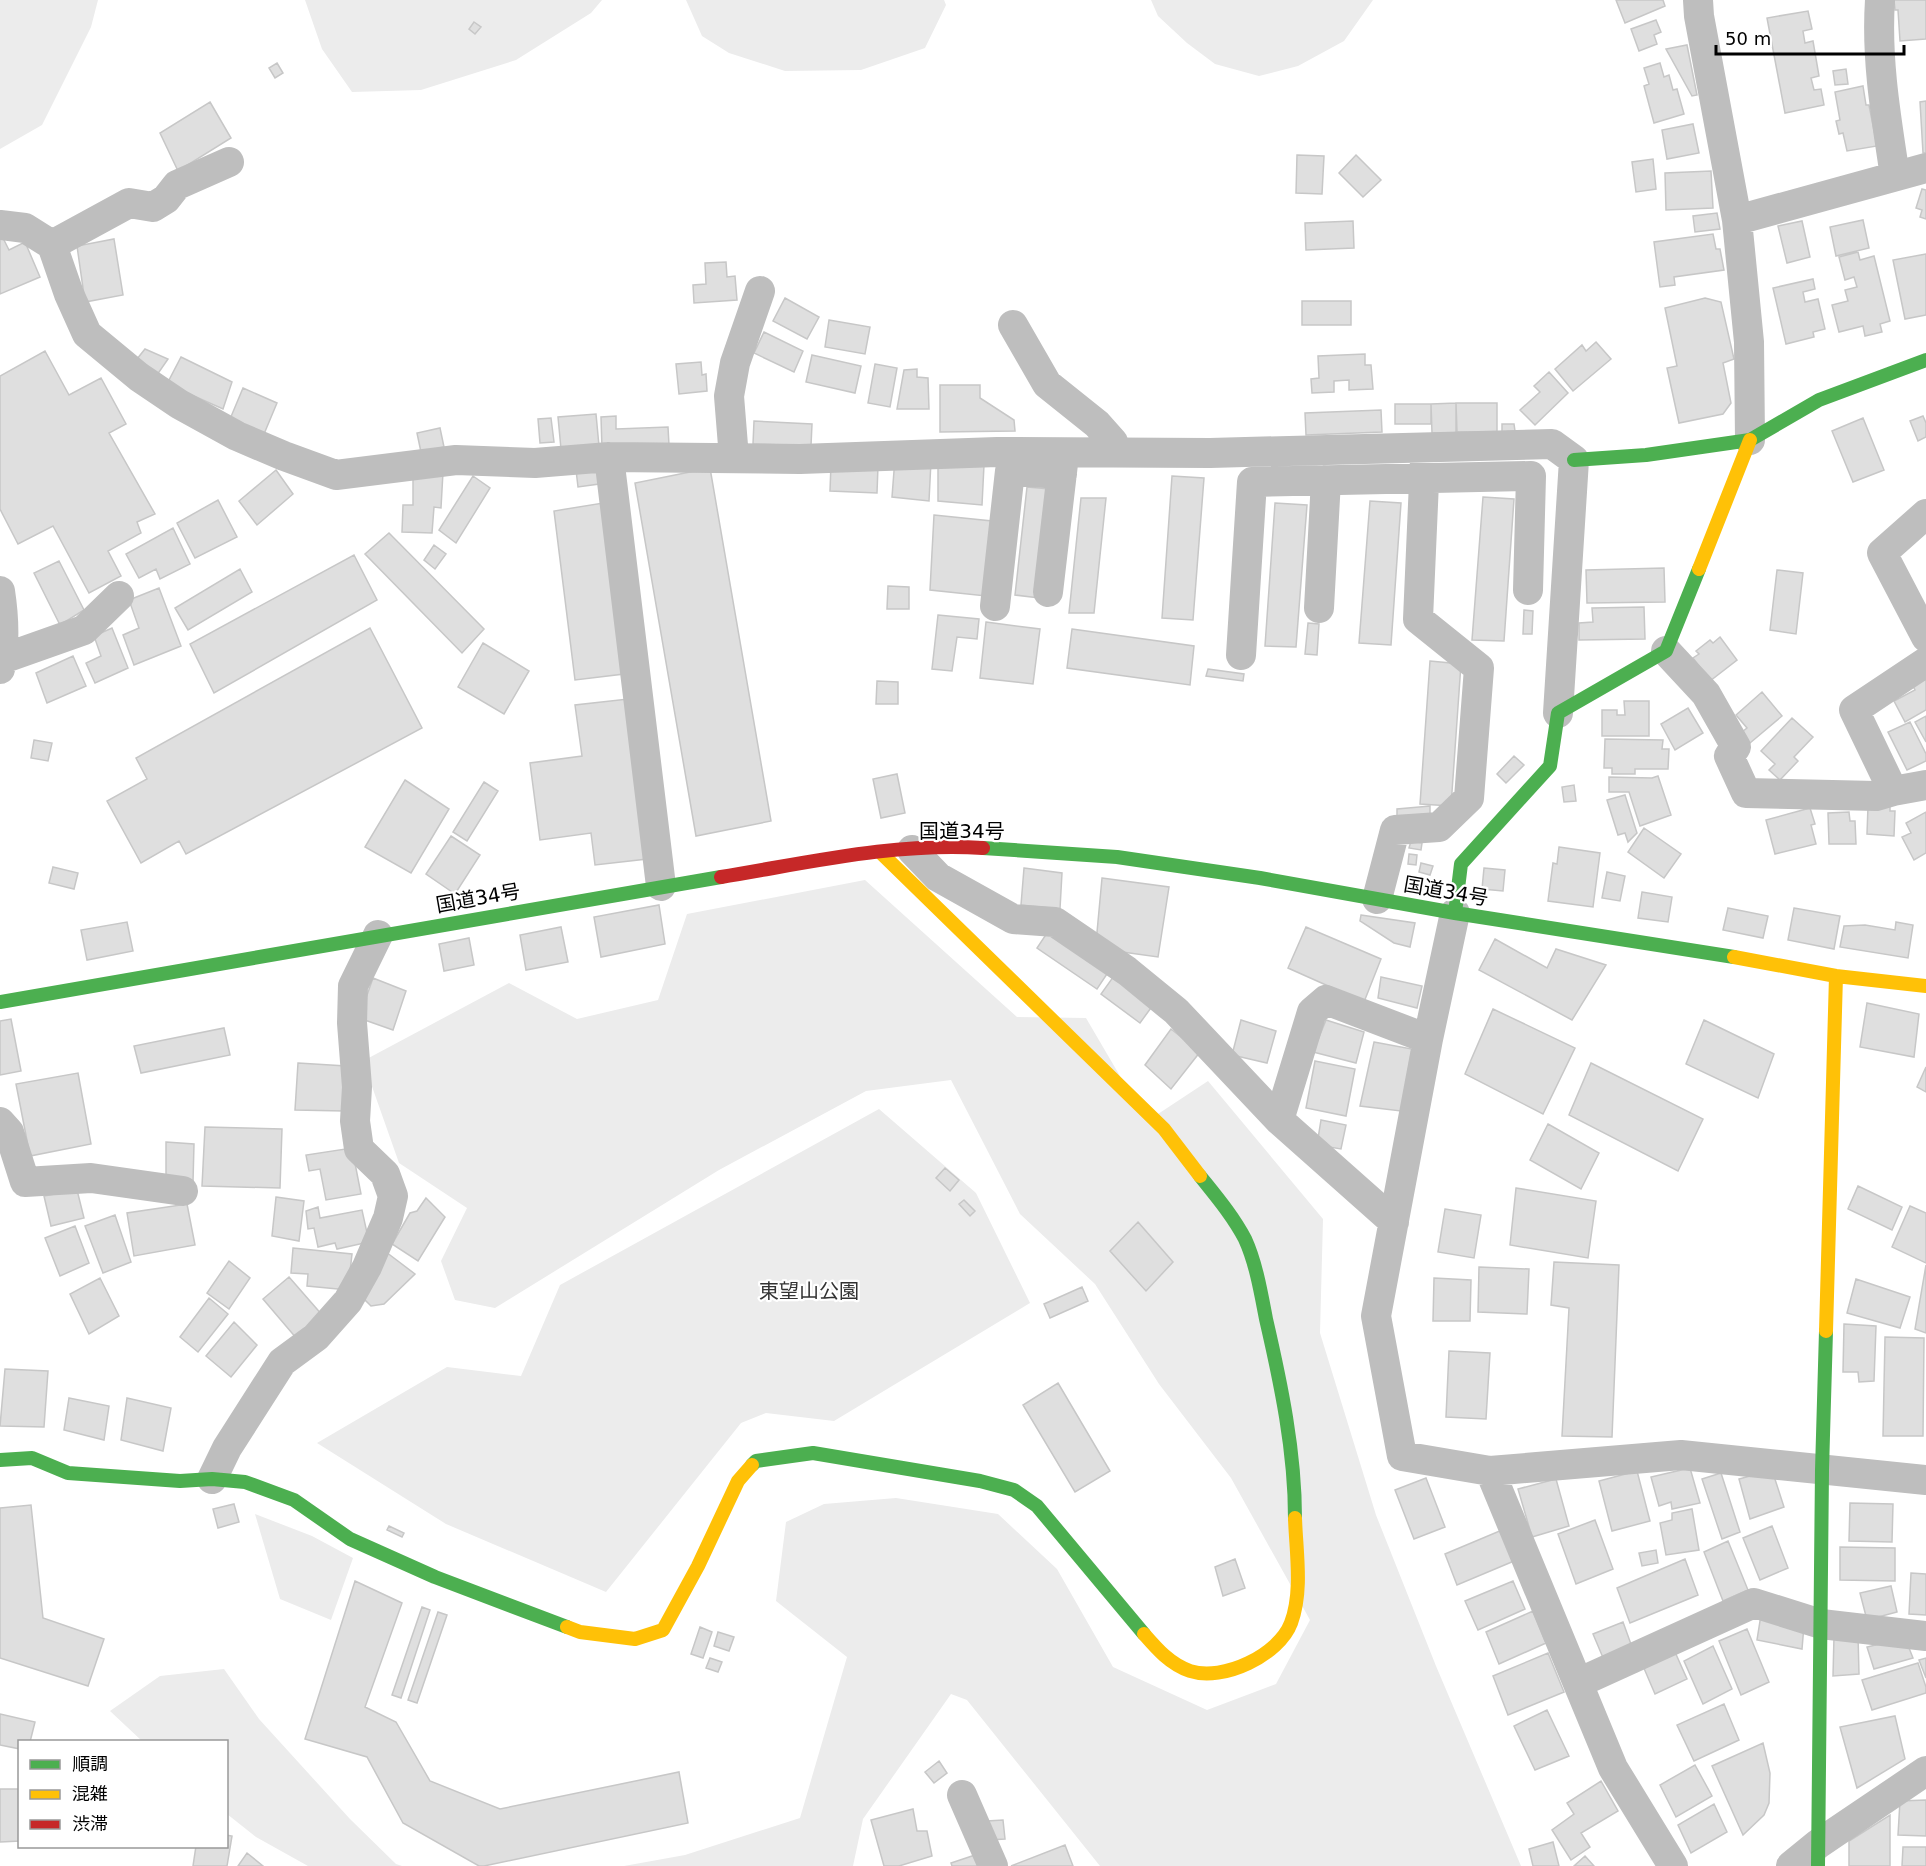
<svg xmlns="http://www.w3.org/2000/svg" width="1926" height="1866" viewBox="0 0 1926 1866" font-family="'DejaVu Sans','Noto Sans JP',sans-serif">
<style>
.green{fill:#ececec}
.building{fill:#dfdfdf;stroke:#c7c7c7;stroke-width:1.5}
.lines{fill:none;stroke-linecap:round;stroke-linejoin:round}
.street{stroke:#bebebe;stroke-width:30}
.fast{stroke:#4caf50;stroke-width:14}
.slow{stroke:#ffc107;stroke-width:14}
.jam{stroke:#c62828;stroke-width:14}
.labels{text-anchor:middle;stroke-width:4.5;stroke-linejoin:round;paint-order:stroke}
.street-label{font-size:20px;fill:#000;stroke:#fff}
.park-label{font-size:20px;fill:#333;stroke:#fff}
</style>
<rect width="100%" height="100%" fill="#fff"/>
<path class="green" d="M0 0H98L91 27 42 125 0 149Z
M305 0H602L591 13 516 60 421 90 352 92 322 49Z
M686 0H944L946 5 925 48 861 70 785 71 729 53 702 36Z
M1151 0H1373L1344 41 1298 66 1259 76 1215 64 1187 43 1158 16Z
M865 880 1017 1017 1086 1018 1127 1088 1158 1114 1208 1081 1323 1219 1320 1333 1376 1515 1436 1666 1521 1866H1100L967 1700 951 1694 863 1819 853 1866H624L685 1855 800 1818 847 1657 776 1601 786 1522 824 1504 896 1498 998 1514 1057 1569 1113 1667 1207 1710 1276 1684 1310 1620 1231 1478 1159 1384 1095 1284 1020 1214 951 1080 866 1091 719 1170 495 1308 455 1300 441 1261 467 1208 399 1163 363 1061 509 983 577 1019 658 1000 687 914Z
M879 1109 976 1193 1030 1303 834 1421 766 1413 741 1423 606 1592 446 1524 317 1443 447 1367 521 1376 560 1285Z
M255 1514 312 1536 353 1558 331 1620 280 1599Z
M224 1669 259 1719 350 1819 396 1864 402 1866H308L256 1837 227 1814 226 1742 142 1741 110 1711 160 1676Z"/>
<path class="building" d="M1616 0H1663L1665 6 1625 23Z
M1894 0H1926V39L1900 41 1898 10H1895Z
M1808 11 1812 29 1803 31 1805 43 1813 41 1819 76 1811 78 1814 90 1821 89 1824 105 1785 113 1767 18Z
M1656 20 1661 32 1654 35 1657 44 1639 51 1631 29Z
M474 22 481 27 475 34 469 29Z
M1687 45 1697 95 1692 96 1666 49Z
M277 63 283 73 275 78 269 68Z
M1660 63 1664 77 1669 75 1673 90 1677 89 1684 114 1654 123 1644 86 1649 84 1644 68Z
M1846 69 1848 84 1835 85 1833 71Z
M1863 86 1866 105H1869L1877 146 1847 151 1843 133 1839 134 1836 121 1840 120 1835 92Z
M1926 101V153H1923L1920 102Z
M210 102 231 138 178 171 160 133Z
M1693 124 1699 153 1667 159 1662 130Z
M1297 155 1324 156 1322 194 1296 193Z
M1356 155 1381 180 1363 197 1339 173Z
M1653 159 1656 189 1636 192 1632 162Z
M1711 171 1713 208 1666 210 1665 173Z
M1922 189 1926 190V219L1920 217 1922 210 1916 208Z
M1717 213 1720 229 1695 232 1693 216Z
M1863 220 1869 248 1836 256 1830 227Z
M1353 221 1354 248 1306 250 1305 223Z
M1802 221 1810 257 1787 263 1778 226Z
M1713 234 1716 249H1720L1724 270 1674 277 1675 285 1660 287 1654 242Z
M2 236 9 250 25 242 40 277 0 294V237Z
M114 239 123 295 85 302 77 246Z
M1858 252 1860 260 1874 256 1890 321 1880 324 1882 332 1865 336 1863 326 1839 332 1832 305 1848 301 1845 290 1857 287 1854 277 1845 280 1839 257Z
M1926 254V315L1905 319 1893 260Z
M726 262 727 277 735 276 737 300 694 303 693 285 706 284 705 263Z
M1813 279 1815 289 1803 292 1805 302 1818 299 1825 329 1813 332 1814 337 1786 344 1773 288Z
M785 298 819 317 807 339 773 321Z
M1705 298 1721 302 1734 359 1723 363 1731 403 1723 414 1679 423 1667 368 1677 366 1665 308Z
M1302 301H1351V325H1302Z
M829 320 870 327 865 354 825 347Z
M764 332 803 351 794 372 754 353Z
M1596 342 1611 359 1573 391 1555 369 1582 345 1586 351Z
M145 349 168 359 157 375 137 359Z
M45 351 69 395 101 378 126 424 109 433 155 514 137 522 141 533 108 551 121 576 89 593 53 526 18 544 0 509V376Z
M1365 354V365H1371L1373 389 1349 390V380L1334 381V392L1312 393 1311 379 1319 378 1318 356Z
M812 355 861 366 855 393 806 382Z
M181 357 232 382 223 409 167 384Z
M701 362 702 375 706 374 707 391 679 394 676 364Z
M875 364 897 368 890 407 868 403Z
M917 369V377L928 378 929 409H897L904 370Z
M1549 372 1568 393 1535 425 1520 410 1540 392 1534 386Z
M940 385H980V398L1014 420 1015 431 940 432Z
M243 388 277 403 264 434 230 419Z
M1456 403V433H1432L1431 404Z
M1456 403H1497V432H1457Z
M1395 404H1431V424H1395Z
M1381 410 1382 432 1306 435 1305 413Z
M596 414 599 446 561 449 558 417Z
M616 416V429L668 427 669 445 602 449 601 417Z
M1923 416 1926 423V437L1918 441 1910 421Z
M551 418 554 442 540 443 538 419Z
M1863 418 1884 470 1853 482 1832 431Z
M754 421 812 424 811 446 753 444Z
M1502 424H1514L1515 431 1502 432Z
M440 428 444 447 421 452 417 433Z
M895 458 931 461 929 501 892 497Z
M938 463 984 465 982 505 938 501Z
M831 464 878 466 877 493 830 491Z
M597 467 599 484 578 487 576 470Z
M710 468 771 821 696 836 635 483Z
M276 470 293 494 257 525 239 501Z
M413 471 443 472 441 508 434 507 432 533 402 532 403 505H413Z
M473 476 490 488 456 543 439 530Z
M1172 476 1204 478 1193 620 1162 618Z
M1027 487 1050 489 1039 598 1015 595Z
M1483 497 1514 499 1504 641 1472 640Z
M1081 498H1106L1094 613H1069Z
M218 500 237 537 195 558 177 523Z
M1370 501 1401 503 1391 645 1359 643Z
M603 503 624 674 575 680 554 511Z
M1275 503 1307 505 1296 647 1265 646Z
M934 515 992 521 986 596 930 590Z
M173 528 190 564 160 579 156 569 139 578 126 554Z
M389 533 484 629 462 653 365 554Z
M434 545 446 554 435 569 424 560Z
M354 555 377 600 214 693 190 644Z
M59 561 84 610 60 625 34 573Z
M1664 568 1665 602 1587 603 1586 570Z
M240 569 252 592 188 630 175 608Z
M1777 570 1803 573 1796 634 1770 630Z
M888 586 909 587V609H887Z
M159 588 181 646 134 665 123 635 139 628 129 600Z
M1644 607 1645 639 1579 640V623L1593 622 1592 608Z
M1524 610 1533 611 1532 634H1523Z
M938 615 979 619 977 639 957 637 952 671 932 669Z
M986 622 1040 629 1033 684 980 678Z
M1308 623 1319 624 1317 655 1305 654Z
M112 628 128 668 95 683 86 663 101 656 94 636Z
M370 628 422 728 186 854 179 841 141 863 107 801 147 779 136 758Z
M1072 629 1194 646 1190 685 1067 668Z
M1720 637 1737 660 1710 681 1693 658 1699 654 1696 651 1710 640 1713 643Z
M483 643 529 671 504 714 458 687Z
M73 656 86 686 47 703 36 673Z
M1430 661 1461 664 1451 806 1420 804Z
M1208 669 1244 674 1243 681 1206 676Z
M1926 679V710L1905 722 1894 701 1915 690 1913 686Z
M877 681 898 682V704H876Z
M1762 692 1782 716 1750 743 1742 732 1747 728 1736 715Z
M628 699 647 859 595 865 591 833 540 840 530 763 582 756 575 705Z
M1624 701H1649V736H1602V710H1617V715H1625Z
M1688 708 1703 733 1675 750 1661 724Z
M1926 716V742L1915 722Z
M1792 718 1813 737 1794 757 1798 761 1780 780 1769 770 1775 764 1761 751Z
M1910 722 1926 754V761L1907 770 1888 732Z
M1605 739 1663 740 1662 749H1669L1668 769H1635V774H1612V768H1604Z
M34 740 52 743 48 761 31 758Z
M1514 756 1524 765 1506 783 1497 774Z
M897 774 905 813 881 818 873 779Z
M1658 776 1671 815 1640 826 1629 792H1609V777L1652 778Z
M405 780 449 809 411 873 365 847Z
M484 782 498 791 467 841 453 832Z
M1574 785 1576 801 1564 802 1562 787Z
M1625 795 1637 833 1628 842 1625 833 1618 835 1607 800Z
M1430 806V815L1397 817V809Z
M1868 806 1890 807V811H1895L1894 836 1867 834Z
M1810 808 1815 824 1811 825 1816 844 1775 854 1766 820Z
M1849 812 1850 821H1855L1856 844H1829L1828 813Z
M1926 812V853L1914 860 1902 837 1911 833 1906 823Z
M1644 828 1681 854 1664 878 1628 852Z
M451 836 480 855 455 894 426 874Z
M1411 841 1422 843 1421 850 1409 848Z
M1559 847 1600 853 1593 907 1548 901 1553 863 1557 864Z
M1409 854 1417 855 1416 865 1408 864Z
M1421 863 1433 866 1430 875 1419 872Z
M53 867 78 873 74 889 49 883Z
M1024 868 1062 873 1060 909 1021 905Z
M1484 868 1505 870 1503 891 1482 889Z
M1607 872 1625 876 1620 901 1602 898Z
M1102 878 1169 887 1158 957 1108 950 1096 943Z
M1642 892 1672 897 1668 922 1638 918Z
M659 905 665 944 601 957 594 917Z
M1728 908 1768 916 1763 938 1723 930Z
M1794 908 1840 916 1834 949 1788 940Z
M1361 915 1415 923 1410 947 1394 943 1360 921Z
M127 922 133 951 87 960 81 930Z
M1896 922 1913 925 1908 958 1840 947 1844 926 1865 925 1895 930Z
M561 927 568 962 526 970 520 935Z
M1306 927 1381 959 1364 1002 1288 968Z
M1049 930 1109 971 1097 989 1037 948Z
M469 938 474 965 444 971 439 944Z
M1495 939 1547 968 1556 949 1606 965 1572 1020 1479 970Z
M1116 973 1153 1005 1140 1023 1101 994Z
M1381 977 1422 986 1417 1008 1378 998Z
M373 978 406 991 393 1030 359 1018Z
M1867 1003 1919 1014 1914 1057 1860 1047Z
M1493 1009 1575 1048 1543 1114 1465 1074Z
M11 1019 21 1071 0 1075V1021Z
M1241 1020 1276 1031 1267 1063 1232 1055Z
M1326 1020 1364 1032 1356 1063 1313 1052Z
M1704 1020 1774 1054 1758 1098 1686 1064Z
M224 1028 230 1055 141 1073 134 1046Z
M1171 1029 1200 1052 1171 1089 1145 1065Z
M1374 1042 1412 1049 1401 1111 1360 1106Z
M1315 1061 1355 1069 1346 1116 1306 1108Z
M298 1063 346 1066 344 1111 295 1110Z
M1591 1063 1703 1119 1678 1171 1569 1115Z
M1926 1067V1092L1917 1087Z
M78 1073 91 1144 30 1156 16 1084Z
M1321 1120 1346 1125 1341 1149 1317 1145Z
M1548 1124 1599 1153 1581 1189 1530 1160Z
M205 1127 282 1129 280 1188 202 1186Z
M166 1142 194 1144 193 1182 166 1181Z
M352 1148 361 1194 326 1200 320 1169 309 1171 306 1155Z
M945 1168 959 1180 950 1191 936 1178Z
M1858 1186 1902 1207 1892 1230 1848 1209Z
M1516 1188 1596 1201 1588 1258 1510 1245Z
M77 1190 84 1218 51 1226 44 1196Z
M276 1197 304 1201 299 1241 272 1236Z
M426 1198 445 1217 418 1261 392 1244 410 1213 417 1211Z
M964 1200 975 1211 970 1216 959 1204Z
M187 1204 195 1245 134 1256 127 1213Z
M1910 1206 1926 1213V1263L1892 1247Z
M318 1207 320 1218 362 1210 369 1242 337 1249 335 1243 318 1247 314 1228 308 1229 306 1211Z
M1445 1209 1481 1215 1474 1258 1438 1252Z
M115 1215 131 1262 103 1273 85 1226Z
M1138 1222 1173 1262 1146 1291 1110 1251Z
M75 1226 89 1263 60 1276 45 1238Z
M293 1248 352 1254 348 1290 307 1286 308 1274 291 1273Z
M386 1252 415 1274 384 1304 371 1306 361 1296Z
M229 1261 250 1278 229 1309 207 1293Z
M1554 1262 1619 1265 1612 1437 1562 1436 1569 1308 1551 1305Z
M1926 1265V1333L1915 1329Z
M1479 1267 1529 1269 1527 1314 1478 1312Z
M289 1277 323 1316 297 1339 263 1299Z
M100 1278 119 1316 89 1334 70 1294Z
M1434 1278 1471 1280 1470 1321H1433Z
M1856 1279 1910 1297 1900 1328 1847 1313Z
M1082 1287 1088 1301 1050 1318 1044 1304Z
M209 1298 228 1314 198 1352 180 1337Z
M234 1322 257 1345 231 1377 206 1356Z
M1844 1324 1876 1326 1874 1381 1859 1382 1858 1372H1843Z
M1885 1337 1924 1338 1923 1436H1883Z
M1449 1351 1490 1353 1486 1419 1446 1417Z
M5 1369 48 1371 44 1427 0 1426Z
M1058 1383 1110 1471 1075 1492 1023 1405Z
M69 1398 109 1406 104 1440 64 1430Z
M127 1398 171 1408 163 1451 121 1440Z
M1690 1468 1700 1503 1672 1509 1671 1502 1659 1506 1651 1477Z
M1772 1470 1784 1507 1750 1519 1739 1479Z
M1637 1471 1650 1521 1612 1531 1599 1481Z
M1721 1473 1740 1532 1722 1539 1702 1479Z
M1426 1478 1445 1527 1414 1539 1395 1490Z
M1556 1479 1569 1526 1532 1537 1518 1489Z
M1850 1503 1893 1504 1892 1542 1849 1541Z
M234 1504 239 1522 218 1528 213 1509Z
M31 1505 43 1618 104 1639 88 1686 0 1658V1508Z
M1692 1509 1699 1550 1666 1555 1660 1523 1672 1520V1513Z
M1595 1520 1613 1569 1576 1584 1558 1534Z
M389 1526 404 1533 402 1537 387 1530Z
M1772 1526 1788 1568 1760 1580 1743 1538Z
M1502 1530 1514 1561 1457 1585 1445 1554Z
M1728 1541 1748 1590 1723 1601 1704 1552Z
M1840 1547 1895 1548V1581L1840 1580Z
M1656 1550 1658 1563 1642 1566 1639 1553Z
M1235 1559 1245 1588 1223 1596 1215 1567Z
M1685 1559 1698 1595 1630 1623 1617 1588Z
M1911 1573 1926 1574V1615L1909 1614Z
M355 1581 402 1603 365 1707 396 1722 430 1781 500 1809 679 1772 688 1823 484 1866H479L403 1823 367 1757 305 1739Z
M1513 1581 1525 1609 1478 1630 1465 1601Z
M1891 1586 1897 1612 1867 1620 1860 1593Z
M422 1607 430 1610 401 1698 392 1695Z
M1533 1611 1546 1643 1499 1664 1486 1632Z
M438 1612 447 1615 417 1703 408 1700Z
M1761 1615 1804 1625 1802 1649 1757 1640Z
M1623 1622 1632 1647 1604 1660 1593 1634Z
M700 1627 712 1632 703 1658 691 1654Z
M1747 1629 1769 1682 1741 1695 1719 1641Z
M718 1632 734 1637 729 1651 714 1646Z
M1858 1635 1859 1674 1833 1676 1834 1636Z
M1905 1638 1913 1658 1874 1669 1867 1647Z
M1713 1646 1732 1689 1703 1704 1684 1661Z
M1675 1652 1687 1679 1655 1694 1643 1666Z
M1548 1653 1564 1692 1508 1715 1493 1676Z
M710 1658 722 1662 718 1672 706 1668Z
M1926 1658V1678L1919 1660Z
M1918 1663 1926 1687V1693L1872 1710 1862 1680Z
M1724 1704 1739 1740 1694 1761 1677 1725Z
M1547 1710 1569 1756 1535 1770 1514 1726Z
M0 1714 35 1722 30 1742H20V1749L0 1745Z
M1895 1716 1905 1759 1857 1788 1840 1727Z
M1763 1743 1770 1773 1769 1803 1764 1815 1743 1835 1712 1766Z
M939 1761 947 1773 934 1783 925 1772Z
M1695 1765 1712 1796 1676 1817 1660 1785Z
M1601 1781 1618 1811 1581 1833 1590 1847 1571 1860 1552 1830 1574 1814 1567 1803Z
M0 1789H20V1841L0 1842Z
M1926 1800V1836L1898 1835 1900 1801Z
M1714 1804 1727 1832 1691 1853 1678 1825Z
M913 1809 917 1831H927L932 1856 899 1866H884L871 1820Z
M1890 1815V1866H1849V1841Z
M1003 1820 1005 1839 989 1840 987 1821Z
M226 1835 232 1836 227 1866H193L196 1846H226Z
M1553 1842 1559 1866H1533L1529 1849Z
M1065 1845 1073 1866H1011Z
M1903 1847H1926V1866H1902Z
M247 1853 263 1866H238Z
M975 1855 978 1866H952L951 1863Z
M1585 1856 1594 1866H1574Z"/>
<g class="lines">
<path class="street" d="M1698 0 1699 16 1737 220 1749 342 1750 440
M1880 0C1876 59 1886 117 1895 176
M1737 220 1926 168
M0 225 25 228 52 245 69 294 87 334 139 377 179 404 237 436 284 456 336 475 456 460 535 463 609 457 800 459 997 452 1210 453 1552 444 1574 460 1558 713
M52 245 129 203 153 207 166 199 177 185 229 162
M1013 325 1047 384 1097 424 1113 442 1116 452
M609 457 661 886
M734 458 729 396 735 363 760 291
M1926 514 1882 553 1926 637
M0 591C4 617 5 644 0 669
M1048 592 1064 455
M995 606 1010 471 1062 474
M1319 608 1326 480
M1666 651 1706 694 1736 747 1729 756 1746 793 1876 796 1893 791
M1241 655 1252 482 1531 476 1528 590
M2 659 84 630 119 596
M1926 662 1854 710 1893 791 1926 785
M912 850 938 877 1013 919 1055 922 1127 971 1176 1011 1279 1120 1394 1222
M1377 899 1395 830 1439 827 1469 798 1479 668 1418 619 1425 459
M1455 913 1428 1039 1376 1316 1402 1456 1490 1471 1681 1455 1926 1480
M1279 1120 1312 1012 1326 1000 1428 1039
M0 1122 9 1132 25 1182 91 1178 183 1191
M1490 1471 1613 1768 1673 1866
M212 1479 227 1448 282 1362 316 1337 348 1301 367 1267 388 1218 393 1196 385 1174 359 1149 355 1121 357 1087 352 1023 353 986 378 935
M1578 1683 1754 1603 1821 1624 1926 1636
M962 1795 993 1866
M1791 1866 1818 1844 1926 1771"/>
<path class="fast" d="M1574 460 1646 455 1750 440 1819 400 1926 360
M983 848 1117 857 1260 878 1455 913 1734 957
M1455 913 1461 864 1550 766 1558 713 1666 651 1699 569
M0 1002 721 877
M1200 1176C1216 1196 1233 1216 1245 1239 1256 1263 1261 1293 1266 1319 1281 1384 1295 1451 1295 1518
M0 1460 32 1458 68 1473 180 1481 212 1479 245 1482 294 1500 350 1539 435 1577 567 1627
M752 1465 756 1461 813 1453 980 1481 1014 1490 1037 1506 1144 1634
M1818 1866 1822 1470 1826 1331"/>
<path class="slow" d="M1699 569 1750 440
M880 852 1164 1129 1200 1176
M1734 957 1836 976 1926 986
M1826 1331 1836 976
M567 1627 580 1632 635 1639 663 1630 698 1566 738 1481 752 1465
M1144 1634C1157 1649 1170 1664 1190 1671 1223 1682 1279 1655 1291 1623 1303 1591 1296 1551 1295 1518"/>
<path class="jam" d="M721 877C807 863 896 842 983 848"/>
</g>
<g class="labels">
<g class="street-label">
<text x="962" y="838">国道34号</text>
<text transform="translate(1446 891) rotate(10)" y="7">国道34号</text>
<text transform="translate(478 898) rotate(-10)" y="7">国道34号</text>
</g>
<g class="park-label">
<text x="809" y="1298">東望山公園</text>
</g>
</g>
<rect x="18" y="1740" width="210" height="108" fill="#ffffff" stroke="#999999" stroke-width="1.5"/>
<rect x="30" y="1760" width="30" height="9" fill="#4caf50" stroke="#999999" stroke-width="1.5"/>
<text x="72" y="1770" font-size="18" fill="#000000">順調</text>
<rect x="30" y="1790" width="30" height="9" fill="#ffc107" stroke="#999999" stroke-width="1.5"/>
<text x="72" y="1800" font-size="18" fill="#000000">混雑</text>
<rect x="30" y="1820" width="30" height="9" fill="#c62828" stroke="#999999" stroke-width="1.5"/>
<text x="72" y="1830" font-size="18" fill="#000000">渋滞</text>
<path d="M1716 45v9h188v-9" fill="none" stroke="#000000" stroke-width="3"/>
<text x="1725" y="45" font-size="18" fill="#000000" stroke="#ffffff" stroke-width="4.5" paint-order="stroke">50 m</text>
</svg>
